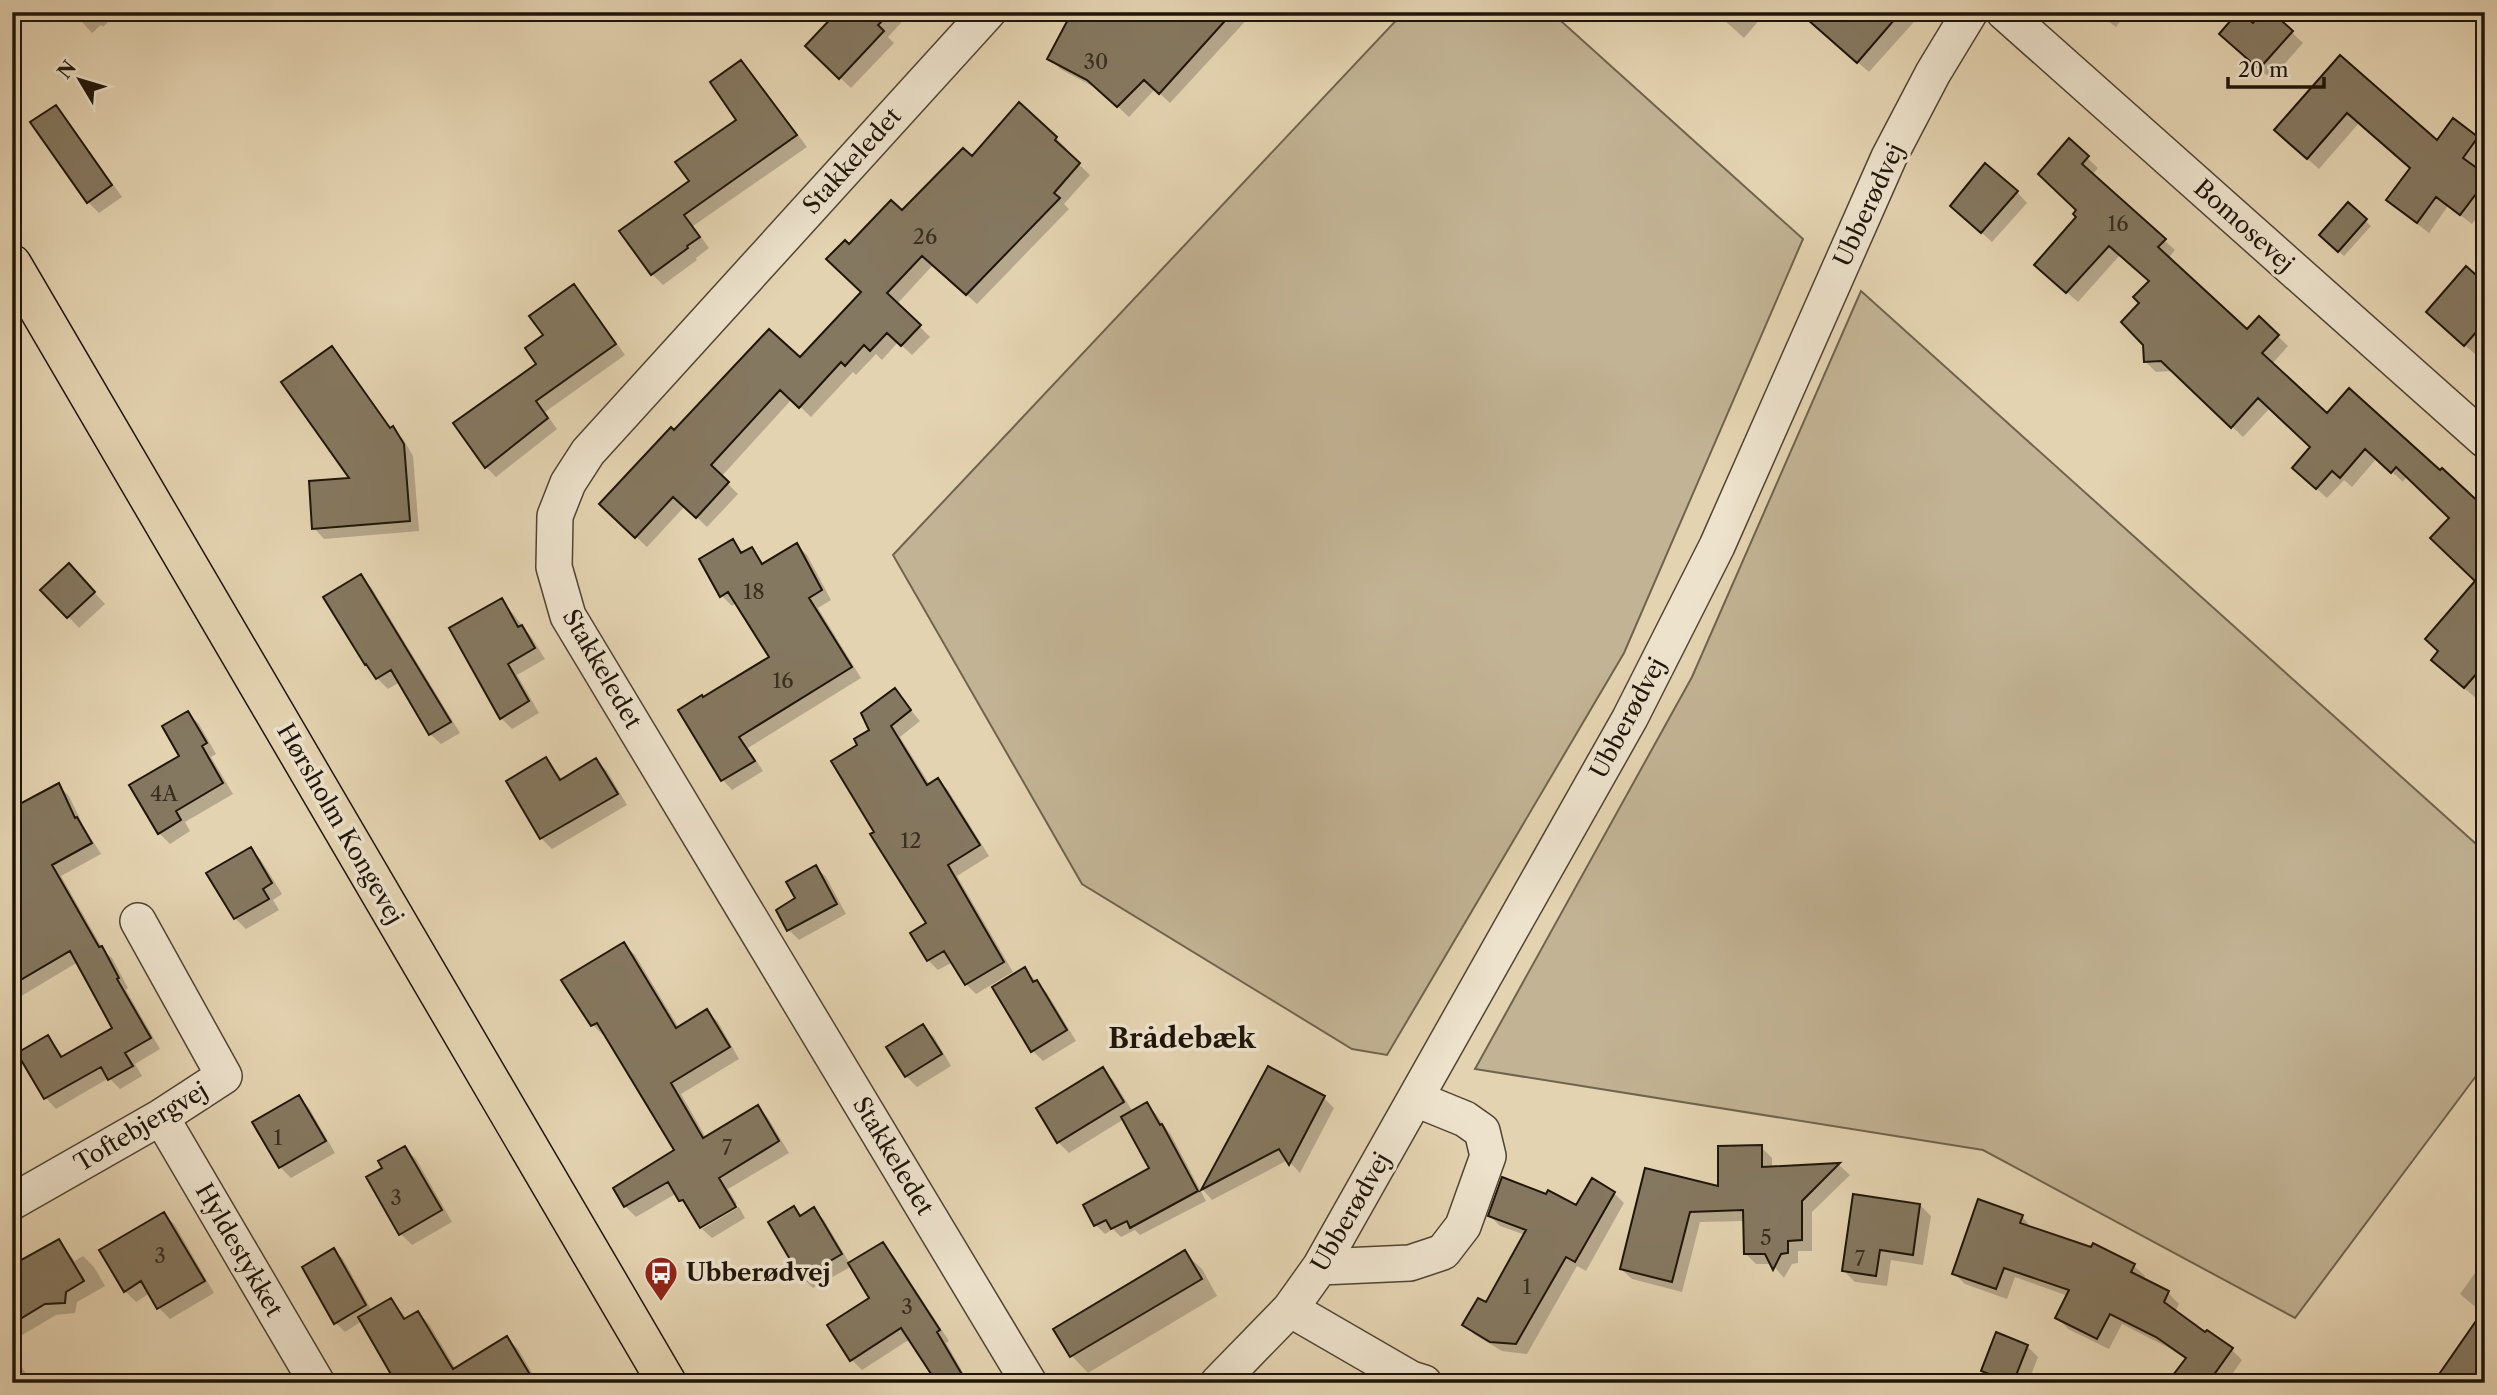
<svg xmlns="http://www.w3.org/2000/svg" width="2497" height="1395" viewBox="0 0 2497 1395" font-family="'Libre Caslon Text',serif">
<style>
.green{fill:#c2b394;stroke:#70644e;stroke-width:2}
.shadow{fill:#0003}
.building{fill:#857860;stroke:#1e1509;stroke-width:2}
.lines{fill:none;stroke-linecap:round;stroke-linejoin:round}
.minor-casing{stroke:#504433;stroke-width:38}
.major-casing{stroke:#1e1509;stroke-width:41}
.minor{stroke:#ede2cc;stroke-width:35}
.major{stroke:#e4d3b1;stroke-width:38}
.labels{text-anchor:middle;stroke-width:7;stroke-linejoin:round;paint-order:stroke}
.number-label{font-size:21px;fill:#382e1f}
.street-label{font-size:24px;fill:#1e1509;stroke:#ede2cc}
.poi-label{font-size:24px;font-weight:bold;fill:#1e1509;stroke:#ede2cc;text-anchor:start}
.quarter-label{font-size:28px;font-weight:bold;fill:#1e1509;stroke:#ede2cc}
</style>
<rect width="100%" height="100%" fill="#e4d3b1"/>
<filter id="stains"><feTurbulence type="fractalNoise" baseFrequency=".00286" numOctaves="4"/><feColorMatrix values="0 0 0 0 .2 0 0 0 0 .09 0 0 0 0 .02 0 0 0 .5 -.17"/></filter>
<radialGradient id="worn" r=".72"><stop offset=".6" stop-color="#630" stop-opacity="0"/><stop offset="1" stop-color="#630" stop-opacity=".3"/></radialGradient>
<path class="green" d="M1404 12H1551L1803 239 1624 653 1387 1055 1352 1049 1082 884 893 555Z
M1861 291 2485 852V1064L2295 1318 1983 1150 1475 1069 1692 677Z"/>
<path class="shadow" d="M73 12H118L103 27 101 25 92 33Z
M127 12H147L137 22Z
M839 12H911L888 37 894 43 851 88 818 57Z
M1182 12 1252 14 1170 103 1155 89 1129 117 1100 90 1060 69 1050 58Z
M1715 12H1766L1744 38Z
M1814 12H1921L1922 13 1869 72 1819 29Z
M2096 12H2127L2116 27Z
M2249 12H2270L2303 43 2271 79 2232 44 2244 17Z
M2340 57 2437 142 2453 121 2485 146V154L2474 168 2485 176V207L2472 224 2448 206 2429 233 2399 210 2388 199 2411 168 2359 123 2319 169 2287 141Z
M741 62 752 73 807 147 693 226 709 248 696 258 697 260 663 285 652 274 691 182 739 120Z
M56 107 66 118 122 197 99 213 88 202Z
M1056 138 1067 149 1065 151 1090 175 1064 204 1069 209 977 304 933 265 897 304 930 337 912 355 898 342 882 360 876 354 856 375 853 372 811 417 792 399 721 477 738 494 707 527 685 506 647 547 612 515 674 433 800 360 863 293 849 246 902 213 972 158Z
M2069 141 2098 168 2092 175 2175 250 2168 259 2247 331 2259 318 2288 346 2272 364 2327 415 2485 511V706L2443 670 2440 651 2477 581 2451 518 2407 476 2403 482 2377 458 2352 487 2344 480 2327 498 2305 478 2313 448 2270 408 2243 437 2173 371 2156 372 2145 361 2141 303 2150 282 2120 255 2078 302 2047 275 2078 217Z
M2017 192 2027 203 1992 242 1963 216Z
M2348 205 2371 226 2344 256 2321 235Z
M2485 285V345L2476 355 2439 322Z
M573 287 584 297 625 355 545 412 557 429 496 477 486 467 539 364Z
M331 348 342 359 391 429 403 439 413 456 419 531 324 539 314 528 352 480Z
M12 503 21 520 12 525Z
M732 541 744 554 751 550 764 565 797 545 807 555 831 600 818 608 861 678 748 748 763 771 732 790 723 780 680 710 704 699 772 657 737 602 732 606 722 596Z
M360 576 371 587 460 733 441 744 430 734 400 682 388 689 377 678Z
M80 577 105 604 79 628 43 590Z
M502 600 532 638 545 659 517 675 539 713 512 729 501 718Z
M895 691 920 721 900 737 930 785 938 780 948 790 989 856 957 876 1013 972 976 994 966 984 953 962 938 970 928 960 929 924 876 832 860 745 872 730Z
M188 714 199 724 216 754 211 757 233 794 185 822 190 831 170 844 159 833 182 757Z
M546 759 563 780 596 760 607 771 627 805 552 849 541 838Z
M59 786 69 796 83 825 101 854 61 876 104 951 112 958 128 988 126 990 160 1049 135 1064 142 1076 120 1089 109 1078 56 1109 46 1098 48 1037 64 1057 114 1029 78 962 18 998 12 992V934Z
M251 849 261 860 282 894 273 900 279 910 246 929 235 918 209 874Z
M816 867 826 877 846 914 799 940 789 930 797 899Z
M624 944 635 955 679 1028 707 1011 718 1022 739 1059 681 1094 706 1138 758 1107 768 1118 789 1153 728 1189 737 1204 701 1225V1228L677 1193 636 1217 625 1206 676 1150 606 1034 603 1035 593 1025Z
M1025 969 1047 993 1076 1041 1043 1061 1033 1051Z
M923 1026 934 1037 951 1066 917 1087 906 1076Z
M1268 1068 1324 1098 1334 1108 1300 1173 1288 1160 1212 1200 1203 1190Z
M1103 1069 1113 1080 1133 1112 1146 1104 1155 1113 1171 1135 1206 1201 1140 1235 1135 1230 1121 1237 1113 1229 1105 1234 1096 1225 1085 1205 1151 1169 1124 1119 1069 1153 1058 1142Z
M298 1097 309 1108 335 1153 291 1178 280 1167Z
M1761 1147 1772 1158V1168L1839 1165 1850 1175 1812 1212V1251H1798V1263L1792 1264 1784 1278 1772 1264H1756L1746 1254 1745 1221 1700 1222 1682 1292 1632 1279 1621 1269 1646 1170 1720 1188Z
M405 1149 416 1159 452 1222 412 1245 401 1234 384 1169Z
M1614 1193 1624 1203 1586 1271 1577 1266 1527 1354 1502 1351 1475 1335 1465 1325 1487 1305 1525 1235 1500 1226 1490 1216 1576 1207Z
M1920 1205 1931 1216 1923 1265 1891 1260 1887 1286 1855 1282 1844 1271Z
M739 1207 745 1218 712 1238 702 1229Z
M794 1209 802 1216 814 1209 824 1220 850 1264 882 1244 893 1255 949 1341 946 1343 969 1383H914L932 1372 910 1339 862 1370 852 1360 872 1299 852 1266 813 1288 802 1277Z
M164 1214 175 1225 214 1293 170 1319 159 1308 150 1293 136 1302 125 1291Z
M2022 1216 2032 1229 2134 1266 2145 1276 2143 1280 2168 1293 2179 1304 2175 1312 2205 1334 2231 1349 2242 1360 2226 1383H2179L2187 1360 2169 1348 2122 1324 2109 1349 2068 1329 2058 1318 2068 1296 2015 1277 2007 1299 1965 1284 1954 1273Z
M58 1241 75 1261 83 1256 94 1267 105 1286 77 1302 75 1313 56 1315 12 1341V1297Z
M333 1250 343 1259 372 1311 391 1300 407 1319 418 1313 429 1324 456 1369 507 1338 518 1349 538 1383H398L362 1321 345 1332 336 1323Z
M1185 1253 1202 1269 1217 1296 1088 1373 1072 1356 1056 1329Z
M2485 1259V1315L2460 1294Z
M2027 1346 2038 1357 2028 1383H1998L1983 1370Z
M12 1350 31 1383H12Z"/>
<path class="building" d="M837 12H891L878 25 884 31 839 79 805 46Z
M1072 12H1233L1159 94 1144 80 1117 107 1087 80 1047 59Z
M1799 12H1901L1857 63Z
M2238 12 2253 23 2263 12H2272L2293 31 2259 69 2219 34Z
M2340 55 2437 140 2453 118 2478 137 2463 158 2485 174V182L2460 215 2436 197 2417 223 2386 200 2410 168 2347 113 2307 159 2274 130Z
M741 60 797 135 684 215 700 237 687 246 688 248 651 275 619 231 689 181 675 162 736 120 710 82Z
M1019 102 1057 137 1055 140 1080 163 1054 193 1060 198 966 295 922 256 887 293 921 325 901 346 887 333 870 351 864 345 845 366 841 362 799 408 780 390 711 465 729 482 696 518 673 497 635 538 599 504 671 427 674 430 769 329 800 357 861 292 826 259 845 240 849 244 891 200 902 210 963 148 972 156Z
M56 105 112 185 87 203 30 122Z
M2069 138 2089 156 2082 164 2166 239 2158 247 2247 329 2259 316 2279 335 2262 353 2327 413 2349 388 2440 470 2442 468 2485 508V664L2464 688 2431 660 2438 651 2425 639 2475 581 2430 538 2449 518 2396 467 2391 473 2365 449 2340 478 2332 471 2316 489 2292 468 2310 447 2258 398 2231 428 2161 361 2144 362 2143 345 2121 322 2139 303 2133 297 2149 281 2109 246 2066 293 2034 265 2076 217 2073 214 2076 210 2038 174Z
M1985 163 2018 191 1981 233 1950 206Z
M2348 202 2367 219 2338 252 2319 235Z
M2466 266 2485 283V322L2464 346 2426 312Z
M574 284 616 344 536 401 548 418 485 468 453 423 536 364 525 348 543 335 529 316Z
M332 346 390 428 393 426 404 444 410 521 312 529 309 481 349 478 281 382Z
M733 539 741 553 752 547 762 564 797 543 822 590 809 598 852 667 739 737 755 761 721 781 678 710 702 695 703 697 769 657 728 592 720 597 699 559Z
M69 563 95 592 67 618 40 590Z
M361 574 451 722 429 735 391 670 376 679 366 664 365 665 323 597Z
M502 598 518 627 522 625 535 648 508 664 529 701 500 719 449 628Z
M895 688 911 710 891 726 927 785 938 778 980 845 948 865 1004 962 965 985 944 951 927 961 910 933 926 923 870 834 874 832 831 761 857 745 854 739 869 730 861 713Z
M188 711 207 743 202 746 223 783 176 811 181 820 158 834 129 785 179 756 162 726Z
M546 757 560 780 596 758 618 794 540 839 506 781Z
M59 783 75 818 77 817 92 843 52 865 99 947 102 946 119 978 117 979 151 1038 125 1053 133 1066 108 1080 101 1067 44 1099 17 1053 48 1035 61 1057 112 1028 70 951 12 985V808Z
M251 847 272 883 263 889 269 899 234 919 206 873Z
M816 865 837 904 787 931 776 910 795 898 786 882Z
M624 942 676 1028 707 1009 730 1047 671 1083 703 1138 758 1105 779 1141 719 1178 736 1207 700 1228 683 1200 679 1201 668 1182 624 1207 613 1188 674 1150 597 1023 591 1026 561 980Z
M1025 967 1033 982 1037 980 1067 1030 1031 1052 992 987Z
M923 1024 942 1054 905 1077 886 1047Z
M1268 1066 1325 1096 1289 1165 1279 1149 1201 1190Z
M1103 1067 1124 1102 1057 1143 1036 1108Z
M299 1095 326 1141 279 1168 252 1122Z
M1147 1102 1160 1125 1162 1124 1198 1191 1130 1228 1127 1221 1111 1229 1106 1220 1094 1226 1083 1205 1149 1168 1121 1117Z
M1762 1145V1167L1840 1163 1802 1201V1240L1788 1241V1253L1781 1254 1773 1270 1765 1254H1744L1743 1210 1690 1212 1672 1282 1620 1269 1645 1168 1718 1186V1146Z
M405 1146 442 1210 399 1235 366 1177 382 1168 378 1161Z
M1502 1177 1546 1194 1548 1190 1576 1205 1592 1178 1615 1192 1575 1262 1566 1257 1516 1344 1490 1342 1462 1325 1478 1298 1486 1302 1526 1230 1488 1216Z
M1853 1194 1920 1204 1913 1255 1880 1250 1876 1276 1842 1271Z
M1978 1199 2023 1215 2020 1223 2091 1247 2093 1243 2135 1264 2131 1272 2169 1291 2164 1302 2205 1332 2207 1330 2233 1348 2208 1383H2167L2186 1358 2156 1337 2110 1314 2097 1339 2055 1318 2069 1290 2004 1268 1996 1289 1952 1274Z
M794 1206 800 1216 814 1207 842 1254 801 1278 768 1222Z
M164 1212 205 1281 157 1309 141 1281 124 1292 99 1250Z
M59 1239 84 1281 66 1292 65 1303 45 1304 12 1324V1265Z
M883 1242 940 1330 937 1332 967 1383H937L901 1328 850 1361 827 1325 869 1298 848 1263Z
M334 1248 366 1305 334 1324 302 1267Z
M1185 1250 1202 1279 1070 1357 1053 1329Z
M391 1298 404 1319 418 1311 453 1369 507 1336 535 1383H396L358 1317Z
M2485 1308V1383H2433Z
M1996 1332 2028 1345 2013 1383 1981 1371Z"/>
<g class="lines">
<defs>
<path id="minor" d="M988 12 588 452 568 483 555 516 554 567 568 616 1029 1383
M2004 12 2485 440
M161 1117 317 1383
M12 1202 161 1117 224 1076 138 921
M1320 1267 1410 1263 1443 1252 1463 1226 1488 1156 1482 1131 1465 1119 1416 1099
M1290 1309 1411 1379 1424 1383
M1218 1383 1290 1309 1320 1267 1630 718 1717 546 1889 157 1933 73 1970 12"/>
<path id="major" d="M12 264 667 1383"/>
</defs>
<use href="#minor" class="minor-casing"/>
<use href="#major" class="major-casing"/>
<use href="#minor" class="minor"/>
<use href="#major" class="major"/>
</g>
<defs>
<symbol id="bus-pin" viewBox="-11 -11 22 30"><path d="M0 17L-7.5 6A9.5 9.5 0 1 1 7.5 6Z" fill="#8f2418" stroke="#ede2cc"/><path d="M-5-6H5V4H4V6H2V4H-2V6H-4V4H-5ZM-3.5-4V0h7V-4ZM-3.5 1.2v1.5H-2V1.2ZM2 1.2v1.5H3.5V1.2Z" fill="#fff"/></symbol>
</defs>
<g fill-rule="evenodd">
<use href="#bus-pin" x="642" y="1254" width="38" height="52"/>
</g>
<g class="labels">
<g class="number-label">
<text x="1096" y="69">30</text>
<text x="2118" y="231">16</text>
<text x="925" y="244">26</text>
<text x="754" y="599">18</text>
<text x="783" y="688">16</text>
<text x="164" y="801">4A</text>
<text x="911" y="848">12</text>
<text x="278" y="1145">1</text>
<text x="727" y="1155">7</text>
<text x="396" y="1205">3</text>
<text x="1766" y="1245">5</text>
<text x="160" y="1263">3</text>
<text x="1860" y="1266">7</text>
<text x="1527" y="1294">1</text>
<text x="907" y="1314">3</text>
</g>
<g class="street-label">
<text transform="translate(852 161) rotate(-48)" y="8">Stakkeledet</text>
<text transform="translate(1869 205) rotate(-65)" y="8">Ubberødvej</text>
<text transform="translate(2244 226) rotate(42)" y="8">Bomosevej</text>
<text transform="translate(602 669) rotate(60)" y="8">Stakkeledet</text>
<text transform="translate(1628 718) rotate(-62)" y="8">Ubberødvej</text>
<text transform="translate(340 824) rotate(60)" y="8">Hørsholm Kongevej</text>
<text transform="translate(141 1127) rotate(-31)" y="8">Toftebjergvej</text>
<text transform="translate(893 1156) rotate(59)" y="8">Stakkeledet</text>
<text transform="translate(1351 1212) rotate(-60)" y="8">Ubberødvej</text>
<text transform="translate(239 1250) rotate(60)" y="8">Hyldestykket</text>
</g>
<g class="poi-label">
<text x="686" y="1281">Ubberødvej</text>
</g>
<g class="quarter-label">
<text x="1182" y="1048">Brådebæk</text>
</g>
</g>
<rect width="2497" height="1395" fill="none" stroke="#e4d3b1" stroke-width="42"/>
<rect x="14" y="14" width="2469" height="1367" fill="none" stroke="#1e1509" stroke-width="3.5"/>
<rect x="21" y="21" width="2455" height="1353" fill="none" stroke="#1e1509" stroke-width="2"/>
<g transform="translate(80 80) rotate(308)" stroke="#ede2cc" stroke-width="5" paint-order="stroke">
<path d="M0-5L12 26L0 18L-12 26Z" fill="#1e1509"/>
<text y="-10" font-size="19" font-weight="bold" text-anchor="middle" fill="#1e1509">N</text>
</g>
<path d="M2228 77v10h96v-10" fill="none" stroke="#1e1509" stroke-width="3.5"/>
<text x="2238" y="77" font-size="21" fill="#1e1509" stroke="#ede2cc" stroke-width="5" paint-order="stroke">20 m</text>
<rect width="100%" height="100%" filter="url(#stains)"/>
<rect width="100%" height="100%" fill="url(#worn)"/>
</svg>
